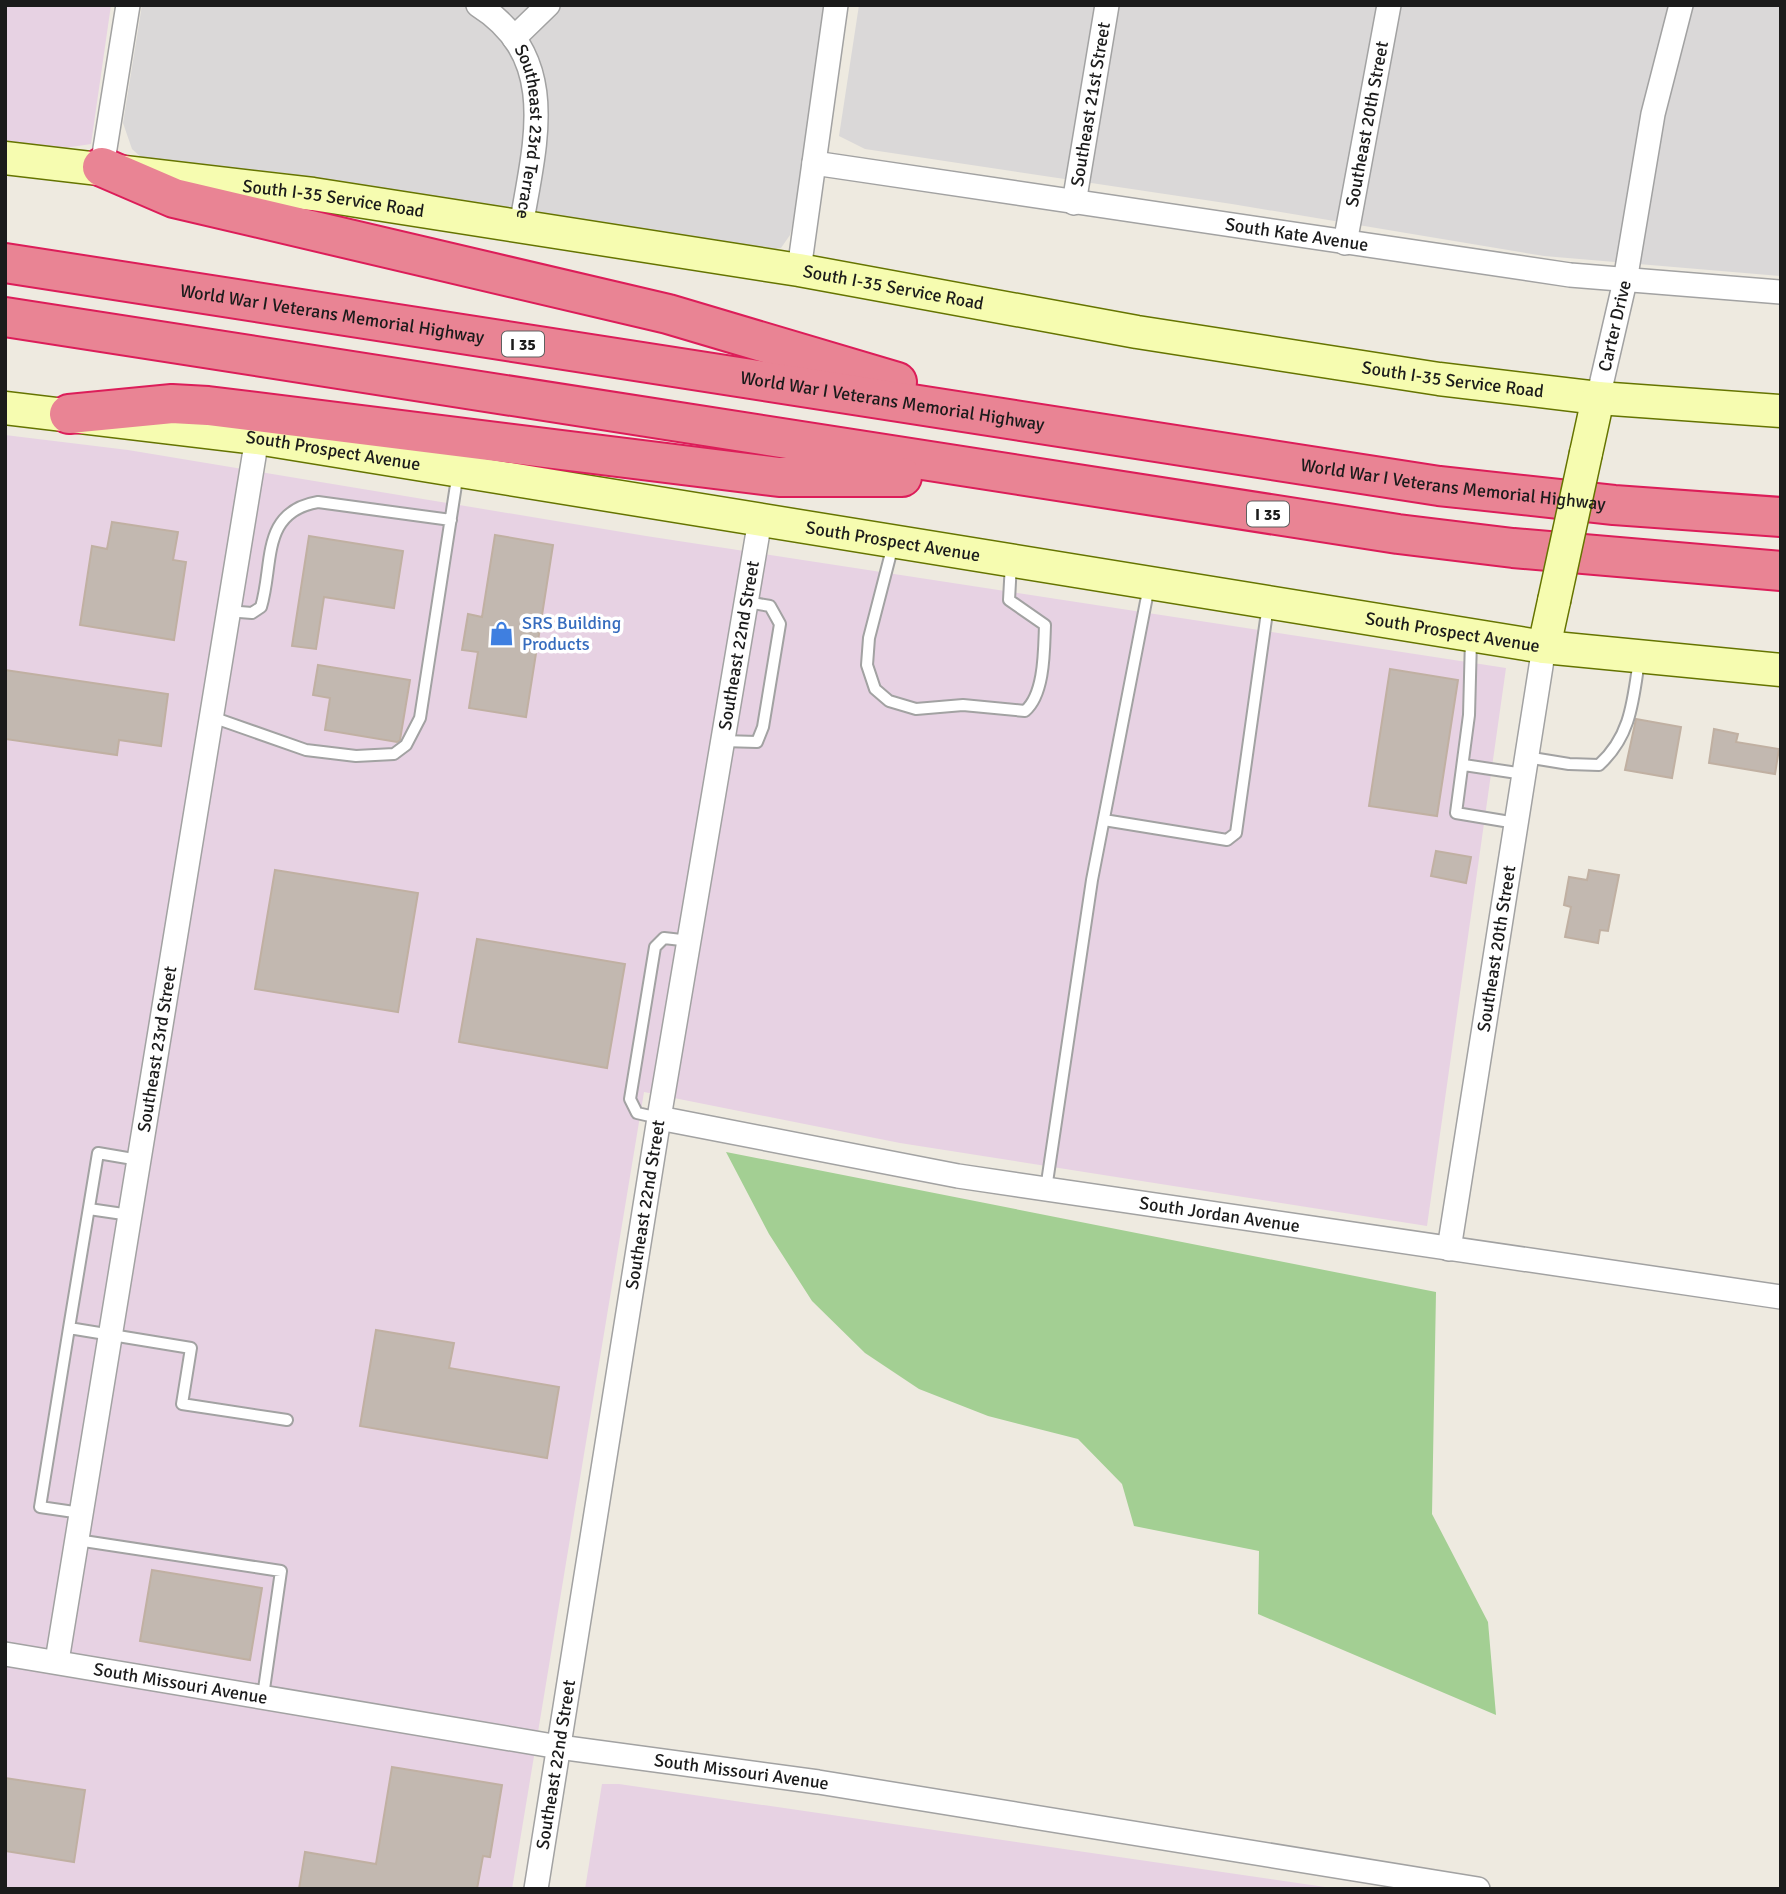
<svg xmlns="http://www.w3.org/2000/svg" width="1786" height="1894" viewBox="0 0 1786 1894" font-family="Signika,sans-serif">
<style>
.residential{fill:#dad8d8}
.industrial{fill:#e7d2e3}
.forest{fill:#a3cf93}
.building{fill:#c2b8b0;stroke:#c0b0a2;stroke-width:2}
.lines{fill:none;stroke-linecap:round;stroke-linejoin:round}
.lane-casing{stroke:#a2a2a2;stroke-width:14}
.street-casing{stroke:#a2a2a2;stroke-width:26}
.secondary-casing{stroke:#657400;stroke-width:35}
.highway-casing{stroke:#dc1d59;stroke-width:42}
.lane{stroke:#fff;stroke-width:10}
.street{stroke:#fff;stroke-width:23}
.secondary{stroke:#f6fcb0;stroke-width:32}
.highway{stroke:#e98494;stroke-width:38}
.secondary-bridge-casing{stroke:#657400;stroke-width:35;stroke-linecap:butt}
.secondary-bridge{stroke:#f6fcb0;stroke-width:32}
.labels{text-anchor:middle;stroke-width:7;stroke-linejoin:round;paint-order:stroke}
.shield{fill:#fff;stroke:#5f5f5f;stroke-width:2}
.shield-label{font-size:16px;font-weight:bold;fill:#1b1b1b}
.street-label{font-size:18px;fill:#1b1b1b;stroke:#fff}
.shop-label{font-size:18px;fill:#366cbe;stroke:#fff;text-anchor:start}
</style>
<rect width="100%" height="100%" fill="#eeeae0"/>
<path class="residential" d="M142 5H824L797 206 790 235 781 248 766 251 284 173 144 160 132 149 123 123Z
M859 5H1781V276L1544 256 1232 204 865 149 839 136Z"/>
<path class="industrial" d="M5 5H111L91 144 51 150 5 141Z
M5 435 128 450 646 536 1506 668 1427 1226 900 1143 644 1092 512 1889H5Z
M602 1784H619L1339 1889H585Z"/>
<path class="forest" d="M726 1152 1436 1292 1432 1514 1488 1622 1496 1715 1258 1614 1259 1551 1134 1526 1122 1484 1078 1439 988 1416 919 1389 865 1353 812 1301 769 1234Z"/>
<path class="building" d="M112 522 178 532 173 560 186 562 174 640 80 625 92 546 107 549Z
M495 535 553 545 526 717 469 708 478 652 462 650 468 614 482 617Z
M309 536 403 551 394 608 324 597 316 649 292 646Z
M318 665 410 680 400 740 397 742 325 730 330 698 313 695Z
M1390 669 1458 680 1437 816 1369 806Z
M5 670 168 694 161 746 119 740 117 755 5 739Z
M1636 719 1681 727 1672 778 1625 770Z
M1714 729 1738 734 1736 742 1779 749 1775 774 1709 763Z
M1436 851 1471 857 1466 883 1431 876Z
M275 870 418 893 398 1012 255 989Z
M1589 870 1619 875 1608 931 1600 930 1598 943 1565 937 1571 907 1564 905 1569 877 1587 880Z
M477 939 625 964 607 1068 459 1042Z
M376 1330 454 1343 449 1368 559 1387 547 1458 360 1426Z
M152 1570 262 1588 250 1660 140 1641Z
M392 1767 502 1785 490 1857 483 1856 477 1889H299L305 1852 376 1864Z
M5 1778 85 1790 74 1862 5 1851Z"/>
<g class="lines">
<defs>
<path id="lane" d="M893 545 869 638 867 665 875 689 889 701 916 709 963 705 1025 711C1045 694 1044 649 1045 625L1009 600 1011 563
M227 611 252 613 261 607C274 564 260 512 318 502L451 520
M1471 639 1469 715 1456 813 1516 823
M212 717 306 750 356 756 394 754 406 745 420 718 458 472
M723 741 757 742 763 727 780 624 770 606 747 602
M1526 757 1569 764 1599 765C1631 736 1633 701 1639 660
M1464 765 1524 774
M1104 820 1227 840 1236 833 1268 605
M659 1118 637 1113 630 1099 655 947 664 938 690 941
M1046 1189 1092 880 1149 586
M89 1209 130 1215
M69 1328 98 1153 139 1160
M81 1513 40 1507 69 1328 191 1348 182 1404 287 1420
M77 1540 281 1571 263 1696"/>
<g id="street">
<path id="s1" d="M478 5C562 58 534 146 521 227"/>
<path d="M514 38 548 5"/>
<path id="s2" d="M814 163 1570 275 1781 292"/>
<path d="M102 167 128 5"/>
<path id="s3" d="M1074 203 1107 5"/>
<path id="s4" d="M1345 243 1389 5"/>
<path d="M799 270 836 5"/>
<path id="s5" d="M1598 398 1625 281 1653 114 1681 5"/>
<path id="s6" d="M659 1118 958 1176 1781 1297"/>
<path id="s7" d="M1449 1249 1544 647"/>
<path id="s8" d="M5 1654 559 1747 818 1782 1478 1889"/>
<path id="s9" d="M57 1661 257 438"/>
<path id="s10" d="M536 1889 659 1118 760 520"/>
</g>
<g id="secondary">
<path id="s11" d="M5 158 313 194 799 270 1137 332 1439 379 1598 398 1781 411"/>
<path id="s12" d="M5 408 257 438 1544 647 1781 670"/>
<path d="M1586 453 1598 398"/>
<path d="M1544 647 1554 601"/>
</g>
<g id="highway">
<path d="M102 167 174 198 668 314 897 382"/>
<path id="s13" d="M5 263 1439 486 1614 505 1781 517"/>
<path d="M5 317 1398 534 1513 548 1781 571"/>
<path d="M69 414 172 404 208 406 779 477H902"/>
</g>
</defs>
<use href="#lane" class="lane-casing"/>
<use href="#street" class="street-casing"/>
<use href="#secondary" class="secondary-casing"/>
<use href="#highway" class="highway-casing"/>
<use href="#lane" class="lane"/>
<use href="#street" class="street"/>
<use href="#secondary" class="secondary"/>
<use href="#highway" class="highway"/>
<defs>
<path id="secondary-bridge" d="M1554 601 1586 453"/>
</defs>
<use href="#secondary-bridge" class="secondary-bridge-casing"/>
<use href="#secondary-bridge" class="secondary-bridge"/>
</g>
<defs>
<symbol id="shop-bare" viewBox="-9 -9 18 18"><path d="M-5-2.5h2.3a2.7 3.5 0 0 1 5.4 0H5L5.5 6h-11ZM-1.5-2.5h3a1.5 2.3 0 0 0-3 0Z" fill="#3f7fe0" stroke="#fff" stroke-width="2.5" paint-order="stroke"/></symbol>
</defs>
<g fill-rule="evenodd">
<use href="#shop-bare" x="484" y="616" width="35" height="35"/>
</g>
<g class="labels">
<g class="shield">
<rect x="502" y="331.5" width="42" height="25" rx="5"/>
<rect x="1247" y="501.5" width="42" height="25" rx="5"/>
</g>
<g class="shield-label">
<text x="523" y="350">I 35</text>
<text x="1268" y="520">I 35</text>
</g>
<g class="street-label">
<text dy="6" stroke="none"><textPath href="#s3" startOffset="100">Southeast 21st Street</textPath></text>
<text dy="6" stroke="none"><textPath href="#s4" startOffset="121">Southeast 20th Street</textPath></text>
<text dy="6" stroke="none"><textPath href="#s1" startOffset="147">Southeast 23rd Terrace</textPath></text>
<text dy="6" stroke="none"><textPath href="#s11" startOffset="331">South I-35 Service Road</textPath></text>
<text dy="6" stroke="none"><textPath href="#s2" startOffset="488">South Kate Avenue</textPath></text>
<text dy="6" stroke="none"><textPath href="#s11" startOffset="898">South I-35 Service Road</textPath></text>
<text dy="6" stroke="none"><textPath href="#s13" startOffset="331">World War I Veterans Memorial Highway</textPath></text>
<text dy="6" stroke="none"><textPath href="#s5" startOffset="74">Carter Drive</textPath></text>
<text dy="6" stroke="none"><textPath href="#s11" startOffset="1465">South I-35 Service Road</textPath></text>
<text dy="6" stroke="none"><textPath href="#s13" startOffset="898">World War I Veterans Memorial Highway</textPath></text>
<text dy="6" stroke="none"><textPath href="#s12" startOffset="331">South Prospect Avenue</textPath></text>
<text dy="6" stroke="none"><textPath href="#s13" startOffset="1465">World War I Veterans Memorial Highway</textPath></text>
<text dy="6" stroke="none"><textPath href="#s12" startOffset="898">South Prospect Avenue</textPath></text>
<text dy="6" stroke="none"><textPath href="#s12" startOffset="1465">South Prospect Avenue</textPath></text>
<text dy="6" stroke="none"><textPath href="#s10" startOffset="1260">Southeast 22nd Street</textPath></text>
<text dy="6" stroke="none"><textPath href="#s7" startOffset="304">Southeast 20th Street</textPath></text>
<text dy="6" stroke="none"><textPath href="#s9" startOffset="620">Southeast 23rd Street</textPath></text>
<text dy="6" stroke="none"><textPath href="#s10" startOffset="693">Southeast 22nd Street</textPath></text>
<text dy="6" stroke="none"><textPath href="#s6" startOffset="569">South Jordan Avenue</textPath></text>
<text dy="6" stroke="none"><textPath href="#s8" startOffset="178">South Missouri Avenue</textPath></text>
<text dy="6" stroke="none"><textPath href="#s10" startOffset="126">Southeast 22nd Street</textPath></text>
<text dy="6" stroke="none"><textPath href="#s8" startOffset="746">South Missouri Avenue</textPath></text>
</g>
<g class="shop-label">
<text x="522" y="629">SRS Building<tspan x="522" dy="21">Products</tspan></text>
</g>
</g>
<rect width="1786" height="1894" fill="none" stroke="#1b1b1b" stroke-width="14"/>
</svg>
